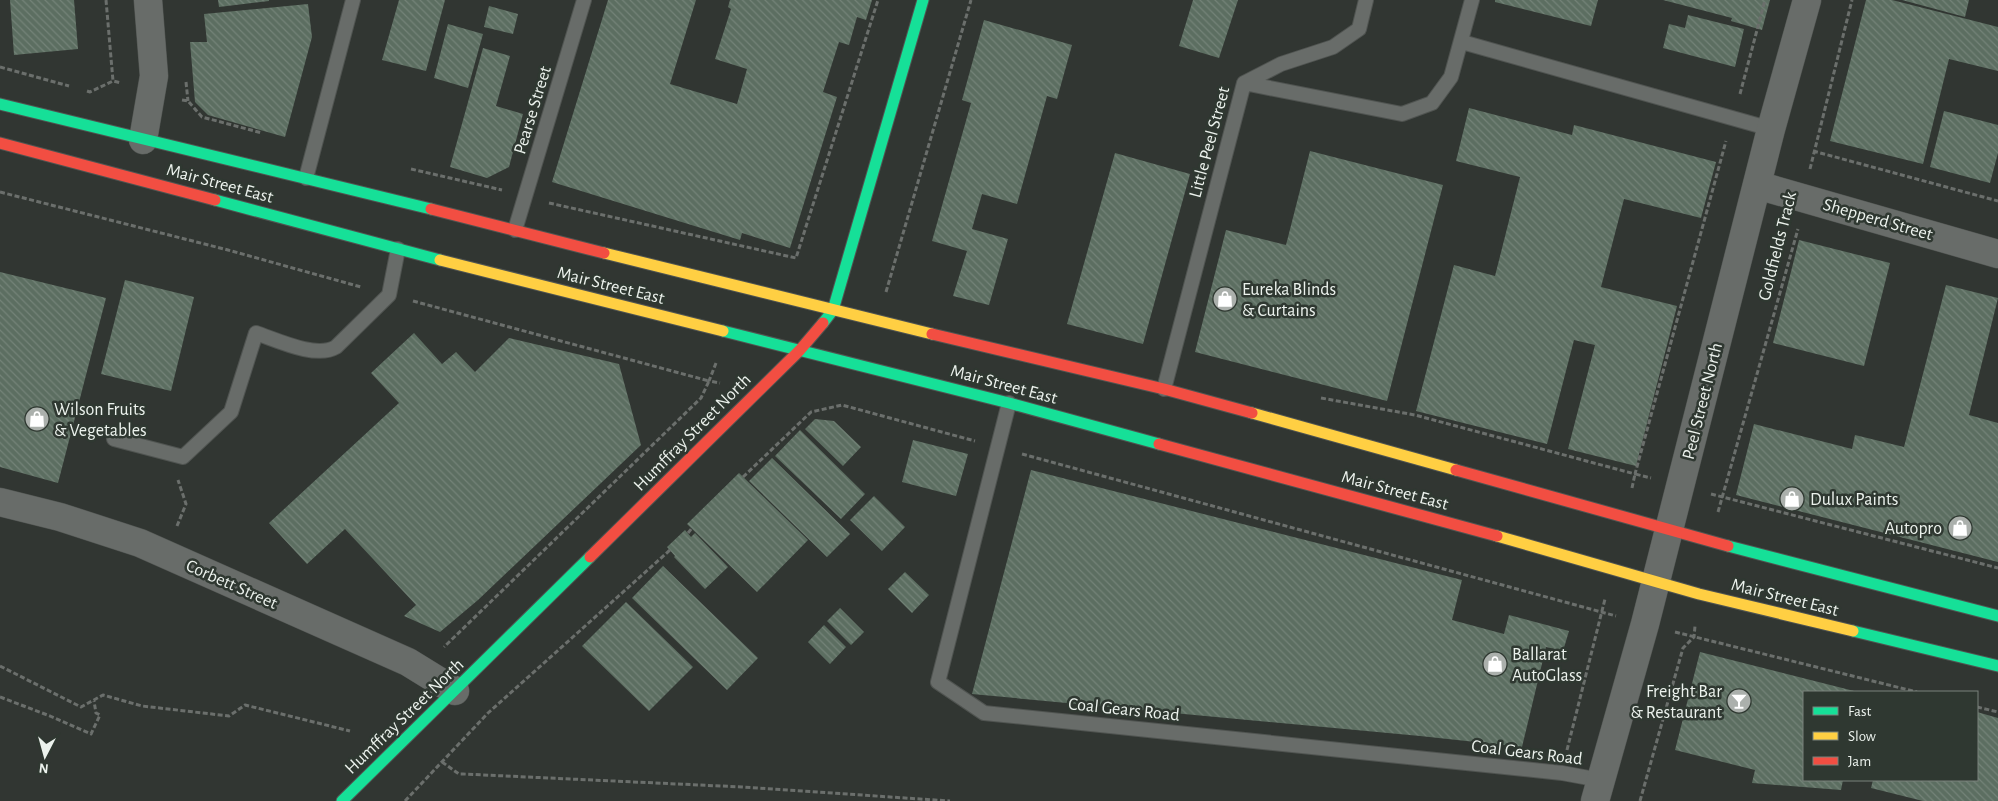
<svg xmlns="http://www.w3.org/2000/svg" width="1998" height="801" viewBox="0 0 1998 801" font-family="'Alegreya Sans',sans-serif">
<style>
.building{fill:url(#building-back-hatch)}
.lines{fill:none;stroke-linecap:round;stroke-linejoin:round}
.lane-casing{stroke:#505451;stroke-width:16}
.street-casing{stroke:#505451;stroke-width:29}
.fast-casing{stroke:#505451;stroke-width:13}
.slow-casing{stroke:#505451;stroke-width:13}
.jam-casing{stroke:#505451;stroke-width:13}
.path{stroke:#6b6f6c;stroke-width:3;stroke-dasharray:5 2.5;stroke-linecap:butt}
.lane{stroke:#686c69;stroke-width:14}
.street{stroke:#686c69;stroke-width:28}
.fast{stroke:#16e098;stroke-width:11}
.slow{stroke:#ffcf43;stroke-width:11}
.jam{stroke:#f24e42;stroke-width:11}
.labels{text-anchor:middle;stroke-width:5;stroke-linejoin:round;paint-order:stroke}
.street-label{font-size:18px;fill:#ecf2ed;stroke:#2f3831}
.poi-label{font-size:18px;fill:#ecf2ed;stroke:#2f3831;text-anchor:start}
</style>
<defs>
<pattern id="building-back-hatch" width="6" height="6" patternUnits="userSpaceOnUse" patternTransform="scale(1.25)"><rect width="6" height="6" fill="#5c6e61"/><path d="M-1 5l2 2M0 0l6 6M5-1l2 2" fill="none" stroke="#748378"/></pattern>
</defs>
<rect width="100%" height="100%" fill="#313632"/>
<path class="building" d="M10 0H74L78 49 14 55Z
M218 0H269V1L219 7Z
M399 0H445L426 71 382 60Z
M608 0H696L670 84 737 104 747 69 715 59 731 9 728 7 730 0H872L866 20 857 17 849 45 839 42 823 92 837 97 790 248 742 233 740 240 552 182Z
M1193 0H1238L1219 58 1179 46Z
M1495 0H1598L1591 26 1495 2Z
M1663 0H1770L1762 30 1731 21 1732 18Z
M1866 0H1892L1998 27V71L1949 59 1923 164 1830 141Z
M1902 0H1969L1965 17Z
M308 4 312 37 285 137 208 115 195 102 190 42H207L204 14Z
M489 6 518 14 513 34 484 27Z
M1688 15 1744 29 1735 67 1663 48 1669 24 1685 28Z
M984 20 1072 45 1057 99 1047 96 1017 204 982 194 972 229 1008 239 989 305 953 296 967 251 932 241 971 103 962 100Z
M448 24 483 34 468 88 434 78Z
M483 48 510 56 496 106 523 114 509 167 487 178 450 167Z
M1469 108 1572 135 1574 125 1716 162 1701 218 1624 199 1601 287 1677 306 1636 466 1568 449 1595 345 1574 340 1547 444 1416 411 1454 265 1495 276 1520 177 1456 161Z
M1944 111 1998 125V153L1990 183 1930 167Z
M1310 151 1443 185 1387 401 1195 352 1226 230 1286 245Z
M1115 153 1190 174 1143 344 1067 324Z
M1799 240 1890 263 1864 366 1773 343Z
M0 272 106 298 58 483 0 467Z
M125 280 194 297 171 391 101 374Z
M1946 285 1998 298 1969 415 1998 423V562L1736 495 1754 424 1852 449 1855 435 1904 447Z
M414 333 442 364 456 352 475 372 509 338 619 364 641 445 478 600 440 632 404 616 416 605 345 529 307 564 269 523 399 403 371 373Z
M815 419 834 421 861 447 843 466 805 429Z
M800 430 865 494 841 519 775 456Z
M913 440 968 454 956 496 902 482Z
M772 458 850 534 827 557 749 481Z
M1031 470 1462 580 1452 620 1504 634 1509 615 1569 631 1563 651 1546 647 1522 747 1420 736 972 694Z
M739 473 808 540 757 592 687 524Z
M874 496 905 527 882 551 850 520Z
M685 530 691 537 695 533 728 567 705 589 674 557 675 556 667 547Z
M663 566 758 658 727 690 632 598Z
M905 572 929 595 912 613 888 589Z
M626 602 693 667 649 711 582 646Z
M840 608 864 632 851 645 827 621Z
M824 625 846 647 830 664 808 642Z
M1700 652 1858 692H1804V780H1843L1841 790 1752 783 1755 770 1675 750Z
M1977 712 1998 718V801H1923L1871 788 1873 780H1977Z"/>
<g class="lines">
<defs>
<path id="lane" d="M1462 42 1771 129
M1244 83 1281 64 1333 47 1359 29 1366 0
M306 178 353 0
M515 230 584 0
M1164 389 1244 83 1402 114 1432 103 1451 77 1472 0
M1009 403 938 682 984 713 1562 773 1600 780
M114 439 183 457 231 412 256 333C277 340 316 359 336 347L389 295 398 249"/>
<path id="street" d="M143 140 154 76 148 0
M1757 185 1998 254
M0 502 60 517 140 543 408 662 455 691
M1595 801 1645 624 1771 129 1807 0"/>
<path id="fast" d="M0 104 431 209
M215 200 440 260
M823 323 833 310 923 0
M723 331 1009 403 1159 444
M1728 546 1998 616
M1853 631 1998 666
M342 801 590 557"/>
<path id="slow" d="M604 253 932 334
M440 260 723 331
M1252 413 1456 470
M1497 536 1699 594 1853 631"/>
<path id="jam" d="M0 143 215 200
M431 209 604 253
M932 334 1164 389 1252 413
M1159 444 1497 536
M1456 470 1728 546
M590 557 800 350 823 323"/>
</defs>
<use href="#lane" class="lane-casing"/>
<use href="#street" class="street-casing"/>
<use href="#fast" class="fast-casing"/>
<use href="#slow" class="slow-casing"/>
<use href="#jam" class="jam-casing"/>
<path class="path" d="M106 0 113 81
M0 67 69 86
M186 82 188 101
M87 91 90 92 113 81 121 83
M1740 94 1765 0
M182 100 188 101 202 117 262 133
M1813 151 1998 201
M411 169 502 190
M1810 169 1852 0
M0 192 228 250 361 287
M549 203 796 258 878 0
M886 292 971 0
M413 301 709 381 701 398 444 647
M716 363 709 381 720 383
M1321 398 1415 415 1635 474 1726 141
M1022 454 1616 616
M743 477 811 412 842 405 975 441
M1632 488 1635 474 1651 478
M1711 494 1998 568
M1718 512 1798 229
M177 526 186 504 178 480
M688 533 692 528
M1675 632 1917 692
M0 666 81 707 103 695 142 706 229 716 245 705 350 731
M0 697 50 716 91 734 100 715 96 713 94 701
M1977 707 1998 712
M1567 750 1605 599
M442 762 459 774H463L742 787 950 801
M405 801 488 713 670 550
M1640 801 1683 648 1694 637 1695 626"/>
<use href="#lane" class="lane"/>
<use href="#street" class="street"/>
<use href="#fast" class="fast"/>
<use href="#slow" class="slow"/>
<use href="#jam" class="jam"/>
</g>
<defs>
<symbol id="shop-disc" viewBox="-11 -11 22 22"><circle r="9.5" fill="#abb0ac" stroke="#2f3831"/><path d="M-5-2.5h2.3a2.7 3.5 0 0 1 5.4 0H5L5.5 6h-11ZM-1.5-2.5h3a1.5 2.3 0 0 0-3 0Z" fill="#fff"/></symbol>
<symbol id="bar-disc" viewBox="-11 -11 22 22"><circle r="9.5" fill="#abb0ac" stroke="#2f3831"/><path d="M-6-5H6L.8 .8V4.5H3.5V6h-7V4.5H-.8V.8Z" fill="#fff"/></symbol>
</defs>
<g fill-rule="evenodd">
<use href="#shop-disc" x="1211" y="285" width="28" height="28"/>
<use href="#shop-disc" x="23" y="405" width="28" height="28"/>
<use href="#shop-disc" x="1778" y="485" width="28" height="28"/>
<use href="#shop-disc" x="1946" y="514" width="28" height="28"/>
<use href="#shop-disc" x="1481" y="650" width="28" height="28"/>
<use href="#bar-disc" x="1725" y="687" width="28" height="28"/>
</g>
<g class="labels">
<g class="street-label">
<text transform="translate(532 110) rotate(-73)" y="6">Pearse Street</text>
<text transform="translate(1209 142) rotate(-75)" y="6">Little Peel Street</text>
<text transform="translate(220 183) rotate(15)" y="6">Mair Street East</text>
<text transform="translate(1878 219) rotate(16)" y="6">Shepperd Street</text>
<text transform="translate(1777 246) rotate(-76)" y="6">Goldfields Track</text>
<text transform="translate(611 285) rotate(14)" y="6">Mair Street East</text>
<text transform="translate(1004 384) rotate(15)" y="6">Mair Street East</text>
<text transform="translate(1702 401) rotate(-76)" y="6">Peel Street North</text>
<text transform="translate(692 432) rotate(-45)" y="6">Humffray Street North</text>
<text transform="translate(1395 490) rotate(15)" y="6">Mair Street East</text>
<text transform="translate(232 584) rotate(24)" y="6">Corbett Street</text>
<text transform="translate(1785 597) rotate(14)" y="6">Mair Street East</text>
<text transform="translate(1124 709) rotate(6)" y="6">Coal Gears Road</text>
<text transform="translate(404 716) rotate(-44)" y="6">Humffray Street North</text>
<text transform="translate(1527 752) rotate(7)" y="6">Coal Gears Road</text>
</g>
<g class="poi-label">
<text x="1242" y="295">Eureka Blinds<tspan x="1242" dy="21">&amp; Curtains</tspan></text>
<text x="54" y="415">Wilson Fruits<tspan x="54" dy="21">&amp; Vegetables</tspan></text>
<text x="1810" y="505">Dulux Paints</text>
<text x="1942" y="534" text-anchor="end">Autopro</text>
<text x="1512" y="660">Ballarat<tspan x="1512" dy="21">AutoGlass</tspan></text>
<text x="1722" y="697" text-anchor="end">Freight Bar<tspan x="1722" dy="21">&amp; Restaurant</tspan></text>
</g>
</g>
<rect x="1803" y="691" width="175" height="90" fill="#2f3831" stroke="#7b827c"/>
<rect x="1813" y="707" width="25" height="8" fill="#16e098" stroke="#7b827c"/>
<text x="1848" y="716" font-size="15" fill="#ecf2ed">Fast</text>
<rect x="1813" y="732" width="25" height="8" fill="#ffcf43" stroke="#7b827c"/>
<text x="1848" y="741" font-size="15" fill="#ecf2ed">Slow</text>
<rect x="1813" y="757" width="25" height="8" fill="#f24e42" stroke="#7b827c"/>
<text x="1848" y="766" font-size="15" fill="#ecf2ed">Jam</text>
<g transform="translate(45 756) rotate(186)" stroke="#2f3831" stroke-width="4" paint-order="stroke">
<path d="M0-4L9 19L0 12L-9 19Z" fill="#ecf2ed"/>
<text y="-8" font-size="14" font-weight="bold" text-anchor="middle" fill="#ecf2ed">N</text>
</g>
</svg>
